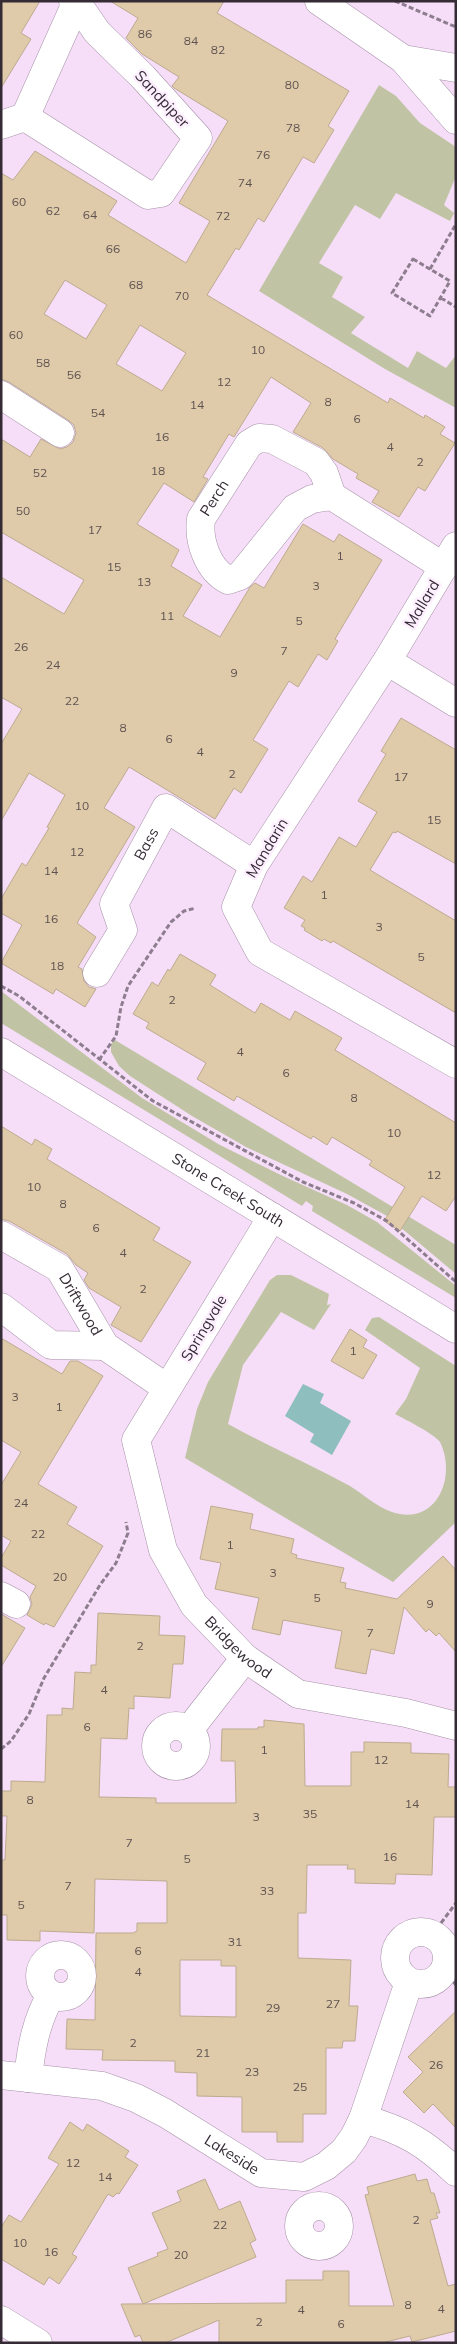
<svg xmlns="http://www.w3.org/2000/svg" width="457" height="2344" viewBox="0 0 457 2344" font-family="Mulish,sans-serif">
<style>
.green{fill:#c0c4a5}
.water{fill:#8ebebe}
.building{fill:#dfcaa9;stroke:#bdab90;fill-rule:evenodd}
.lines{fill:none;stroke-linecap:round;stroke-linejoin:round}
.minor-casing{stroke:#a791a8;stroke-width:29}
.path{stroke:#8d7d8f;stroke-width:3;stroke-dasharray:5 2.5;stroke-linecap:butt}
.minor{stroke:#fff;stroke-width:28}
.labels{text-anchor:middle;stroke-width:5;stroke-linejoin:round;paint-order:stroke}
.number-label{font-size:12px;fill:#5f5352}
.street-label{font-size:15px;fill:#342b35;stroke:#feefff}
</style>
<rect width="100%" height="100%" fill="#f6def8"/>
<path class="green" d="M379 85 396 96 420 123 456 147V176L444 205 454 213 450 221 396 193 380 219 355 205 319 263 343 277 332 297 365 317 351 333 408 368 417 351 446 368 456 355V408L385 369 259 291Z
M1 991 142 1098 220 1145 285 1177 347 1205 377 1222 456 1286V1298L312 1211 313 1206 306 1201 302 1206 1 1023Z
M115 1040 456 1245V1274L387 1216 347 1194 246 1147 192 1116 130 1076 119 1066 111 1052V1044Z
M277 1275H291L329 1294 327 1305 331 1304 314 1330 281 1312 243 1365 228 1424C268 1446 310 1464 350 1486 363 1494 377 1507 392 1512 437 1527 457 1476 440 1442 433 1433 406 1420 395 1414L406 1399 420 1368 365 1330 372 1318 379 1317 456 1366V1522L393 1582 185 1458 197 1409 208 1382 270 1280Z"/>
<path class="water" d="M303 1384 324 1394 320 1403 351 1421 332 1455 310 1442 314 1434 285 1416Z"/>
<path class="building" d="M1 1H40L21 33 31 39 1 88Z
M110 1H224L217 13 349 91 328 126 334 130 314 163 303 157 264 222 258 218 239 250 236 248 207 295 388 403 390 398 424 418 425 415 445 427 440 434 455 443 425 491 418 487 399 517 372 502 379 491 356 478 358 474 333 459 323 448 293 432 311 403 271 377 234 437 229 434 203 477 208 479 194 502 164 483 137 524 179 550 171 566 202 585 183 616 220 637 250 587 255 583 264 588 303 524 334 542 339 534 382 560 335 639 338 641 327 660 318 654 298 687 289 681 253 740 268 749 241 793 234 788 215 819 129 767 104 808 135 827 77 923 96 937 78 967 82 969 84 981 89 987 96 989 85 1007 56 989 53 994 1 963 22 925 1 913V899L22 863 26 866 49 828 47 827 65 795 29 773 1 821V744L22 709 1 697V577L64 614 84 580 1 532V439L30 457 41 439 60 449 67 447 73 442 76 433 74 425 68 420 9 382 1 379V173L13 180 35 151 117 201 108 215 186 263 210 221 179 203 228 121 174 88 172 86 179 77 142 54 126 38 138 18ZM65 280 107 305 86 339 44 314ZM140 325 186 353 162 391 116 364Z
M401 718 456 750V864L397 831 396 833 393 832 370 870 456 921V1013L333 941 331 943 324 939 322 941 304 930 305 928 301 926 305 920 284 908 303 876 312 882 339 837 356 847 377 812 358 801 386 754 381 751Z
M180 954 216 975 210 985 255 1013 261 1003 290 1020 295 1011 342 1038 335 1050 456 1123V1196L446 1211 422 1196 400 1231 384 1221 405 1187 369 1165 372 1161 332 1137 327 1145 313 1136 311 1139 237 1096 234 1101 197 1079 206 1063 146 1028 149 1023 133 1014 152 982 158 986 168 969 170 971Z
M1 1126 32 1145 35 1139 52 1149 47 1159 160 1228 153 1240 191 1262 141 1342 111 1325 121 1307 89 1288 84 1280 88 1273 76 1265 67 1254 9 1221 1 1219Z
M350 1329 367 1340 363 1347 377 1355 363 1379 331 1361Z
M1 1338 62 1374 70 1361H78L103 1376 38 1484 77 1507 67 1524 103 1546 54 1627 45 1623 44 1625 27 1615 32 1604 30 1597 36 1586 1 1565V1558L11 1541 1 1535V1485L21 1452 1 1440Z
M211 1506 253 1514 250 1529 294 1539 291 1553 297 1555 296 1558 344 1568 340 1582 346 1583 345 1588 397 1599 443 1556 456 1570V1652L439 1633 436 1636 429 1629 426 1632 404 1607 394 1654 371 1649 366 1674 335 1668 342 1631 283 1620 280 1635 252 1629 259 1598 215 1589 221 1563 200 1559Z
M98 1613 160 1616 159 1635 185 1636 183 1664H173L170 1698 134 1696V1709L129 1708 127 1739 101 1738 99 1797 156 1798V1803H236L235 1761H221L222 1729H258V1727H264V1720L304 1724 305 1786H351V1752H364V1742L411 1743V1753L449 1754 448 1787H456V1817H434L432 1875 396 1874 395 1884 355 1883V1869H347L348 1865H307L306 1913H298V1958L351 1960 349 2006H358L355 2041H343L342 2048H326V2114H303V2142H277V2132H242V2097L197 2096V2073L175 2072V2061L102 2060 103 2050 66 2049 67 2019 95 2020 96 1933H133L137 1931V1923H167V1881L95 1879 94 1933 40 1931V1941L7 1940V1915H1V1860H5L7 1816H1V1791H11V1781L45 1782 47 1715H62V1708L73 1709 75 1672 91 1673V1665H96ZM180 1960H221V1966H236V2017L180 2016Z
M1 1614 25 1628 1 1667Z
M456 2011V2128L433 2104 424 2113 403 2092 423 2072 408 2057Z
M70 2122 83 2131 87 2124 129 2151 125 2157 138 2165 119 2194 117 2193 113 2197 108 2194 72 2254 77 2257 59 2284 49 2277 44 2285 1 2259V2227L9 2215 21 2222 59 2164 48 2158Z
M415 2174 417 2181 427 2179 431 2193H434L440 2213H436L438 2218 430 2220 448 2286 456 2284V2331L412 2342 410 2336 382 2343H219V2320L165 2343H143L140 2335 135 2337 121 2304 286 2303V2280H323V2271H349V2306H394L365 2195 369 2194 367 2187Z
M205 2179 219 2210 240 2201 256 2240 250 2243 256 2257 143 2304 128 2268 158 2256 157 2253 168 2249 152 2213 181 2201 177 2191Z"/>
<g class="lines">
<defs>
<g id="minor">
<path d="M319 1 403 59 456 120"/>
<path d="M403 59 456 68"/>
<path d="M25 117 148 195 161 193 198 138 143 77 97 32 77 3 73 1"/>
<path d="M1 125 25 117 77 1"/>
<path d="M1 395 60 433"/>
<path id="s1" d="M332 496 312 499 295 508 240 576 228 580C208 570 198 541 201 519L249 444 259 438 272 439 316 462 324 473 332 496 444 567"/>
<path d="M456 546 387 661 254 865 236 907 260 952 456 1064"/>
<path d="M387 661 456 703"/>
<path id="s2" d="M97 973 123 930 114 904 166 808 254 865"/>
<path id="s3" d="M1 1052 456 1329"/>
<path id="s4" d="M272 1217 136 1440 163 1550 194 1605 245 1658 298 1694 406 1713 456 1726"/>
<path id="s5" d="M1 1235 59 1268 105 1346 167 1388"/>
<path d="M1 1307 51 1345 105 1346"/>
<path d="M1 1596 16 1604"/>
<circle cx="176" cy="1746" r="20"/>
<path d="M189 1730 245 1658"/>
<circle cx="421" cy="1958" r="26"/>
<circle cx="61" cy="1976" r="21"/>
<path id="s6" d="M1 2075 102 2086 136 2098 165 2113 261 2173 304 2177 326 2166 344 2151 354 2137 363 2119 409 1982"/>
<path d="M28 2078C31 2049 36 2021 51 1995"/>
<path d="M363 2119C404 2130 425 2143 456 2172"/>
<circle cx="319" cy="2226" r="20"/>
<path d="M1 2320 38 2343"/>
</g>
</defs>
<use href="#minor" class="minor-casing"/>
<path class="path" d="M395 1 456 27
M413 259 450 281 430 316 392 293Z
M430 269 456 224
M441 298 456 307
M1 986 19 996 153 1101 303 1182 354 1203 387 1221 456 1282
M99 1060 116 1036 121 1007 128 986 171 922 184 911 196 908
M1 1749 11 1741 29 1714 44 1678 100 1585 116 1563 128 1533 126 1522
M432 1935 456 1903
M444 1970 456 1985"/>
<use href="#minor" class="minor"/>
</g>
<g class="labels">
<g class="number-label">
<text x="145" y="38">86</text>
<text x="191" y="45">84</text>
<text x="218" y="54">82</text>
<text x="292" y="89">80</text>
<text x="293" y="132">78</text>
<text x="263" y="159">76</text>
<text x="245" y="187">74</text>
<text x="19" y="206">60</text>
<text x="53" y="215">62</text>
<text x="90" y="219">64</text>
<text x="223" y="220">72</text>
<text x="113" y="253">66</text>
<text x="136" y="289">68</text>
<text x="182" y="300">70</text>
<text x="16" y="339">60</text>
<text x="258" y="354">10</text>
<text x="43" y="367">58</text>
<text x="74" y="379">56</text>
<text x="224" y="386">12</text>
<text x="328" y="406">8</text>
<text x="197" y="409">14</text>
<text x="98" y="417">54</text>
<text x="357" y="423">6</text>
<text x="162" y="441">16</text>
<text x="390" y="451">4</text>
<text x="420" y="466">2</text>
<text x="158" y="475">18</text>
<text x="40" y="477">52</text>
<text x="23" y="515">50</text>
<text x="95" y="534">17</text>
<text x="340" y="560">1</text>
<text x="114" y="571">15</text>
<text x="144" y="586">13</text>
<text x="316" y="590">3</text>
<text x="167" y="620">11</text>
<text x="299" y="625">5</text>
<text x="21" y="651">26</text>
<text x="284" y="655">7</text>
<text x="53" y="669">24</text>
<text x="234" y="677">9</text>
<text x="72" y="705">22</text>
<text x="123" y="732">8</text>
<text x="169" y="743">6</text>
<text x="200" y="756">4</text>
<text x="232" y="778">2</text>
<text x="401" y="781">17</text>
<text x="82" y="810">10</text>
<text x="434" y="824">15</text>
<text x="77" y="856">12</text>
<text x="51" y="875">14</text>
<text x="324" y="899">1</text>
<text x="51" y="923">16</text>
<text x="379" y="931">3</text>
<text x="421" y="961">5</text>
<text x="57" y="970">18</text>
<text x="172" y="1004">2</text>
<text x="240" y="1056">4</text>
<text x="286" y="1077">6</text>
<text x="354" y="1102">8</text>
<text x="394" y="1137">10</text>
<text x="434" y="1179">12</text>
<text x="34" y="1191">10</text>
<text x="63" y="1208">8</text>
<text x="96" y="1232">6</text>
<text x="123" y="1257">4</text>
<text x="143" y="1293">2</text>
<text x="353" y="1355">1</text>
<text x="15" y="1401">3</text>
<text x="59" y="1411">1</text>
<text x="21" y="1507">24</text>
<text x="38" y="1538">22</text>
<text x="230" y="1549">1</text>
<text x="273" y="1577">3</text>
<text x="60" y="1581">20</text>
<text x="317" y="1602">5</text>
<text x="430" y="1608">9</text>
<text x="370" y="1637">7</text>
<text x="140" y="1650">2</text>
<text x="104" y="1694">4</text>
<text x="87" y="1731">6</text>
<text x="264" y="1754">1</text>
<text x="381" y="1764">12</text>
<text x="30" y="1804">8</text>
<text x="412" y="1808">14</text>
<text x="310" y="1818">35</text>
<text x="256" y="1821">3</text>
<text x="129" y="1847">7</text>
<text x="390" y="1861">16</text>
<text x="187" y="1863">5</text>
<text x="68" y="1890">7</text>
<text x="267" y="1895">33</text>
<text x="21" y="1909">5</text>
<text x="235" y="1946">31</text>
<text x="138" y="1955">6</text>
<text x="138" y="1976">4</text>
<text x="333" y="2008">27</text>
<text x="273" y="2012">29</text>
<text x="133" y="2047">2</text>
<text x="203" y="2057">21</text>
<text x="436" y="2069">26</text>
<text x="252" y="2076">23</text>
<text x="300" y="2091">25</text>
<text x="73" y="2167">12</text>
<text x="105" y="2181">14</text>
<text x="416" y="2224">2</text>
<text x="220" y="2229">22</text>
<text x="20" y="2247">10</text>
<text x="51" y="2256">16</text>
<text x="181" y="2259">20</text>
<text x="408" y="2309">8</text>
<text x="441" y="2313">4</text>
<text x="301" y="2314">4</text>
<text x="259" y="2326">2</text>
<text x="341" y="2328">6</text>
</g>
<g class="street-label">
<text transform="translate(162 99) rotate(47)" y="5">Sandpiper</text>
<text dy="5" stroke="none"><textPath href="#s1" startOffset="235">Perch</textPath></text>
<text transform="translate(422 604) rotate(-59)" y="5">Mallard</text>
<text dy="5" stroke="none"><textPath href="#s2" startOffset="146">Bass</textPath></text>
<text transform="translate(267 848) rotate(-59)" y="5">Mandarin</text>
<text dy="5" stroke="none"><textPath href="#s3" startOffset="266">Stone Creek South</textPath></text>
<text dy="5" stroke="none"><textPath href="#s5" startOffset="109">Driftwood</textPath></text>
<text transform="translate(204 1328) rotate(-59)" y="5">Springvale</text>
<text dy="5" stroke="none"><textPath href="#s4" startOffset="499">Bridgewood</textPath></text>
<text dy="5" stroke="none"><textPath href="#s6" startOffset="249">Lakeside</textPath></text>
</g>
</g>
<rect width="457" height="2344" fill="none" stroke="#342b35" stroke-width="5"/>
</svg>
